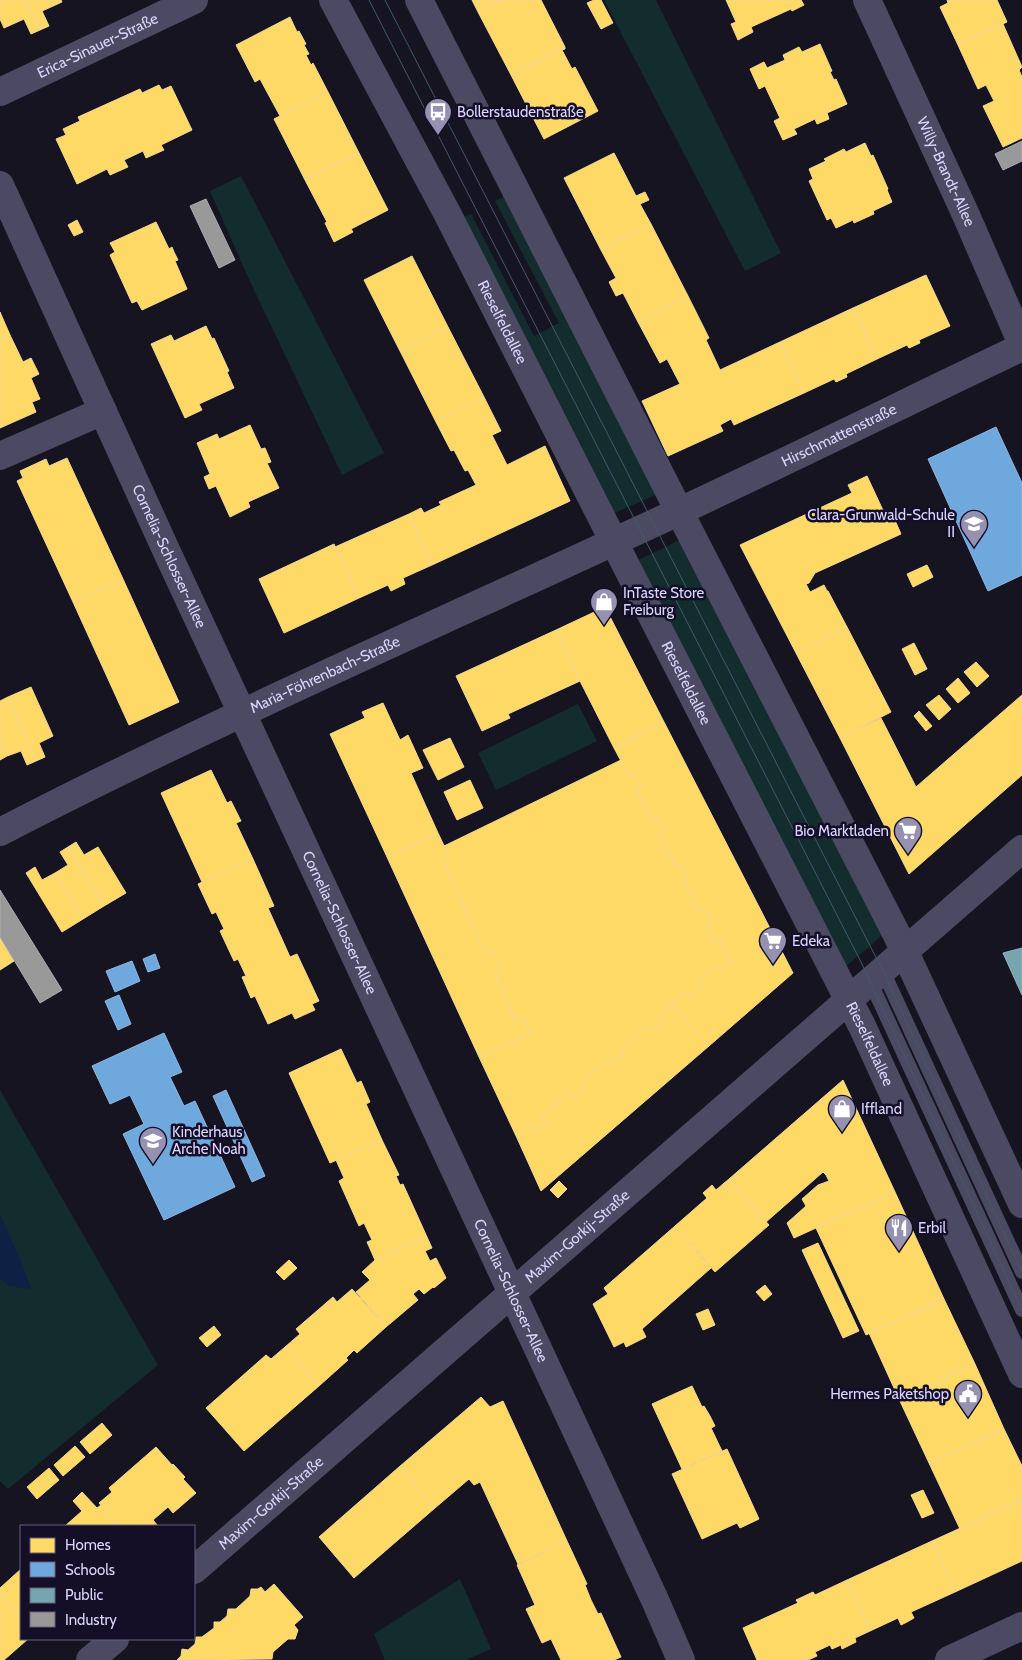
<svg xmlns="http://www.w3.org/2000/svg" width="1022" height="1660" viewBox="0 0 1022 1660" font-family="Cabin,sans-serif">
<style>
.green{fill:#132c2e}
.water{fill:#0e2044}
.homes{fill:#ffd966;stroke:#f4d894}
.schools{fill:#6fa8dc;stroke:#8fb6e6}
.public{fill:#76a5af;stroke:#94b3c7}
.industry{fill:#999;stroke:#adabb8}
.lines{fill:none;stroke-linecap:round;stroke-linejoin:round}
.lane{stroke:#4c4a62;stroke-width:14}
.street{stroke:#4c4a62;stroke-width:28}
.tram{stroke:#45596b;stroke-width:1}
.labels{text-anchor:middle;stroke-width:5;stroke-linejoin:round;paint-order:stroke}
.street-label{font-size:15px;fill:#dbd5ff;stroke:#140f26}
.poi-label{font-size:15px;fill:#dbd5ff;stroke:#140f26;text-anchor:start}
</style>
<rect width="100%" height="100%" fill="#171421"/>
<path class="green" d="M604 0H656L781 253 745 271Z
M241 176 384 453 342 475 248 277 210 191Z
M508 195 660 493 610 515 459 219 471 214 534 336 559 323 495 201Z
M684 538 886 932 843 969 634 562Z
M578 704 597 741 496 790 478 753Z
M0 1090 158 1365 8 1489 0 1481Z
M460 1579 491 1649 466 1660H385L374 1634Z"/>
<path class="water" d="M0 1214 23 1266 31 1289 9 1286 0 1278Z"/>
<path class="homes" d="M0 0H26L40 30 31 34 24 19 4 28 0 19Z
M26 0H61L62 2 42 11 49 26 40 30Z
M472 0H501L478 12Z
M501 0H541L565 47 511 75 478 12Z
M594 0H601L613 23 601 29 587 3Z
M726 0H801L804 5 792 11 791 9 751 27 753 32 738 40 731 24 736 22Z
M947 0H997L1007 22 958 45 940 7 948 3Z
M290 17 297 32 299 31 306 44 304 45 309 54 306 55 311 65 313 63 328 92 280 116 260 79 255 82 236 45Z
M1003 24 1022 67 1019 70 1022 77V138L1003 147 983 106 994 101 986 85 978 89 958 45Z
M820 44 832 71 830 72 834 80 836 79 847 104 827 113 829 119 817 124 815 119 794 129 797 134 783 140 774 121 780 118 765 86 759 89 750 69 764 62 767 68 785 60 783 55 799 47 802 52Z
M565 47V49L562 50 572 69 575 67 598 111 544 139 511 75Z
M159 85 162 90 171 86 192 130 161 145 164 150 146 158 143 151 124 160 128 167 110 175 107 169 77 184 56 139 66 135 63 129 80 121 78 117 140 89 142 93Z
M328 92 359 153 305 180 274 119Z
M865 143 871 156 873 155 888 189 887 190 892 202 873 211 874 214 854 223 853 220 836 228 831 218 827 220 809 181 813 179 809 169 826 161 824 159 844 149 846 152Z
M359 153 388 210 351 229 353 232 334 242 325 223 327 222 305 180Z
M614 153 636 196 645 192 649 200 640 204 651 224 601 250 564 178Z
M77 220 83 232 74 236 68 225Z
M156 222 169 249 172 247 174 252 178 260 175 261 187 289 142 310 137 301 132 303 110 255 115 252 110 243Z
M651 224 688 296 638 322 623 293 616 296 609 282 616 278 601 250Z
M412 256 448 327 400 351 364 280Z
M926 275 950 326 919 340 920 343 909 348 907 345 877 359 853 308Z
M688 296 709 338 706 340 720 370 780 342 804 393 734 425 731 419 720 425 723 431 668 456 642 401 680 384 667 359 660 363 638 322Z
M853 308 877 359 846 374 847 377 836 382 834 379 804 393 780 342Z
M0 312 10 335 0 340Z
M206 326 212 339 214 338 229 371 227 372 234 388 199 404 202 410 185 418 151 344 171 335 174 341Z
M448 327 484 397 436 422 400 351Z
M10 335 23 362 31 358 39 374 31 378 40 399 32 402 36 412 0 428V340Z
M484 397 501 431 492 435 507 465 545 446 570 501 432 565 409 514 421 508 424 513 441 505 439 502 476 485 468 470 465 471 454 450 451 451 436 422Z
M250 425 261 449 265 448 271 462 267 463 279 488 248 502 250 507 230 517 216 486 209 489 204 477 210 474 197 443 217 434 219 439Z
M67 458 123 579 73 602 17 481 23 478 20 471 46 459 49 466Z
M867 476 888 521 894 518 901 534 815 573 809 583 806 584 810 592 824 585 827 591H828L847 627 796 653 740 545 852 493 848 485Z
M409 514 432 565 403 578 405 584 391 591 388 585 359 598 335 547Z
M334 544 359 598 284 633 259 579Z
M927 565 933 577 913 587 907 574Z
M123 579 179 702 129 725 73 602Z
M605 607 664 722 614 748 580 681 556 630Z
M847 627 891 712 840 738 796 653Z
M556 630 580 681 508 714 510 718 482 731 456 676Z
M914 643 927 669 915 675 902 649Z
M976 662 989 676 977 687 964 672Z
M958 678 970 693 958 703 946 689Z
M31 687 53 736 39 743 45 757 36 761 8 697Z
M939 695 951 709 939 720 926 705Z
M1022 695V775L909 874 840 738 881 718 916 787Z
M8 697 36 761 27 765 21 751 7 756 0 740V701Z
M383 703 400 740 408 735 423 768 411 773 438 833 387 857 330 734 365 718 362 712Z
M919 711 932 726 926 731 914 716Z
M664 722 793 973 709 1046 672 1004 686 992 691 997 702 988 697 982 716 966 720 971 732 962 721 940 715 944 706 927 712 924 705 910 699 913 683 881 689 878 682 864 676 867 659 835 665 832 658 819 652 822 636 789 641 786 635 773 629 776 614 748Z
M450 738 464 767 438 780 423 750Z
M0 740 7 756 0 760Z
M621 760 629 776 635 773 641 786 636 789 652 822 658 819 665 832 659 835 676 867 682 864 689 878 683 881 699 913 705 910 712 924 706 927 715 944 721 940 732 962 720 971 716 966 697 982 702 988 691 997 686 992 659 1016 663 1021 652 1031 647 1026 620 1049 624 1054 613 1064 609 1059 582 1082 586 1088 574 1098 570 1093 542 1117 546 1122 535 1132 531 1126 517 1138 479 1057 531 1033 523 1017 516 1021 495 974 502 971 491 947 484 951 442 859 449 856 444 846Z
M211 770 227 803 231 801 241 821 236 823 253 859 202 882 161 793Z
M470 780 483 808 457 820 444 792Z
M438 833 449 856 442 859 484 951 491 947 502 971 495 974 516 1021 523 1017 531 1033 479 1057 387 857Z
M76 842 84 855 98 847 126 893 104 906 68 847Z
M68 847 104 906 83 919 55 873 68 865 60 852Z
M253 859 274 906 268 908 290 957 297 954 319 1001 312 1004 315 1010 295 1019 292 1013 268 1024 255 996 251 998 242 977 246 976 238 959 234 961 220 931 224 929 216 912 212 914 198 884Z
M35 867 42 880 55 873 83 919 62 932 26 873Z
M0 937 14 961 0 970Z
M672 1004 709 1046 541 1191 517 1138 531 1126 535 1132 546 1122 542 1117 570 1093 574 1098 586 1088 582 1082 609 1059 613 1064 624 1054 620 1049 647 1026 652 1031 663 1021 659 1016Z
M341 1049 357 1083 361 1081 370 1102 366 1104 382 1140 330 1163 289 1073Z
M843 1080 895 1192 794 1238 787 1223 806 1206 802 1199 818 1185 829 1181 826 1175 823 1172 766 1222 729 1179Z
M382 1140 399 1175 396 1176 400 1185 403 1184 427 1237 375 1260 367 1242 372 1240 364 1223 359 1226 339 1181 344 1178 336 1160Z
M729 1179 769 1225 715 1272 675 1226 707 1198 703 1193 712 1185 716 1190Z
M559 1181 567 1189 558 1198 550 1190Z
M895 1192 944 1299 866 1335 816 1228Z
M675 1226 711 1268 642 1329 646 1337 626 1347 624 1342 614 1347 593 1304 608 1294 604 1288Z
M427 1237 432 1248 425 1251 430 1261 436 1258 446 1278 434 1288 433 1287 424 1294 419 1289 413 1294 418 1300 386 1327 356 1292 370 1280 362 1272 375 1260Z
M818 1243 859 1331 843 1338 802 1250Z
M289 1260 297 1268 284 1280 276 1272Z
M765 1285 772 1294 764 1301 756 1292Z
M352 1289 386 1327 357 1353 354 1350 346 1358 348 1360 319 1386 285 1347 300 1334 296 1329 333 1297 337 1302Z
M944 1299 975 1364 899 1399 869 1333Z
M708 1309 715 1325 703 1330 696 1314Z
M214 1326 221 1335 207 1347 199 1338Z
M285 1347 319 1386 244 1451 206 1408 266 1355 271 1359Z
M975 1364 1004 1429 929 1463 899 1399Z
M692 1386 702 1407 704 1406 710 1416 715 1426 711 1428 722 1451 682 1469 652 1404Z
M481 1397 490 1407 503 1401 567 1541 518 1564 480 1482 474 1485 469 1479 435 1508 399 1467Z
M102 1423 112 1435 90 1454 80 1442Z
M1004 1429 1022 1466V1500L960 1529 929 1463Z
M75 1446 85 1457 63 1476 54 1465Z
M156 1447 172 1465 173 1464 185 1477 183 1479 196 1493 173 1513 168 1507 153 1520 158 1526H119L99 1503 112 1492 109 1488Z
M727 1449 759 1519 740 1528 737 1523 702 1539 672 1474Z
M399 1467 435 1508 354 1578 319 1537Z
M49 1468 59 1480 37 1499 27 1487Z
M923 1490 934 1513 922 1518 911 1495Z
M82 1492 97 1508 101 1505 119 1526H65L82 1511 73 1501Z
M1022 1500V1561L955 1592 932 1541Z
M567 1541 587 1584 585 1585 591 1600 598 1614 601 1613 621 1657 614 1660H561L551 1639 542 1643 526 1609 535 1605 517 1565Z
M932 1541 955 1592 911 1612 914 1618 907 1622 901 1625 898 1618 870 1631 847 1580Z
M21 1569V1617L0 1592V1588Z
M847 1580 870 1631 855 1638 856 1642 842 1649 841 1645 832 1649 830 1645 815 1652 817 1656 808 1660H757L743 1628 798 1603 796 1600 813 1592 815 1595Z
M274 1584 303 1617 294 1625 298 1630 295 1639H288L273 1652 272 1659 177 1660 181 1656 182 1649 188 1650 195 1644 196 1637H202L214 1628V1622H220L227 1616 228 1609H236L250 1596 251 1589H258L261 1587 265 1592Z
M0 1592 21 1617V1639H28L4 1660H0Z"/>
<path class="schools" d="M996 427 1022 483V575L988 591 928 459Z
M155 954 160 968 148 972 143 959Z
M132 961 140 981 115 992 106 971Z
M119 995 131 1024 118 1030 105 1001Z
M164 1033 182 1072 170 1077 184 1106 195 1101 235 1187 164 1220 123 1134 144 1124 130 1095 110 1104 92 1066Z
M226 1090 265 1176 252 1182 213 1096Z"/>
<path class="public" d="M1022 948V995L1003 953Z"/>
<path class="industry" d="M1022 141V161L1003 170 995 154Z
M206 199 235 260 219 268 190 206Z
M0 890 62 990 40 1003 0 937Z"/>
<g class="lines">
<path class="lane" d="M883 971 1022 1272
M870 981 1022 1310"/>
<g class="street">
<path id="s1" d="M333 0 447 213 614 542 862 1026 1022 1374"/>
<path d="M419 0 679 511 896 933 1022 1204"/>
<path id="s2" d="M867 0 966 215 1022 344"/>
<path id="s3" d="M0 92 194 0"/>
<path id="s4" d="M0 185 166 550 655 1600 681 1660"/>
<path d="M0 456 103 411"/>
<path id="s5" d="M0 832C209 724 424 630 637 531 766 472 894 408 1022 347"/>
<path id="s6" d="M194 1570 1022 849"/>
<path d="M90 1660 115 1639"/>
<path d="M949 1660 1022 1626"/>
</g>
<path class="tram" d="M369 0 861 962 1022 1310
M385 0 883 971 1022 1272"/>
</g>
<defs>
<symbol id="bus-pin" viewBox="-11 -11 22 30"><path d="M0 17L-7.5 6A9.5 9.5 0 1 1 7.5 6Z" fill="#9691b1" stroke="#140f26"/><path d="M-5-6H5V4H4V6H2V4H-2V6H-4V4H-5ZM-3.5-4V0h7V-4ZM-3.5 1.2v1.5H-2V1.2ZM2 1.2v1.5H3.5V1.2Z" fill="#fff"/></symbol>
<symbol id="school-pin" viewBox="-11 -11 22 30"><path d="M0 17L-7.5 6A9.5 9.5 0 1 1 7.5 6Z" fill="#9691b1" stroke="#140f26"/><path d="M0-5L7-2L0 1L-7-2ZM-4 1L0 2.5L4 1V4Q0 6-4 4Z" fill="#fff"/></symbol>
<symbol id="shop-pin" viewBox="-11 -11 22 30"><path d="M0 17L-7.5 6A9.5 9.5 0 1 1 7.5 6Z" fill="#9691b1" stroke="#140f26"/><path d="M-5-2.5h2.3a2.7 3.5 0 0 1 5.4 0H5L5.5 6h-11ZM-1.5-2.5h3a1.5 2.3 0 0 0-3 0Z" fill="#fff"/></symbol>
<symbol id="supermarket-pin" viewBox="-11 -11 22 30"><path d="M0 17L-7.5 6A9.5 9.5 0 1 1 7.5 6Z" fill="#9691b1" stroke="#140f26"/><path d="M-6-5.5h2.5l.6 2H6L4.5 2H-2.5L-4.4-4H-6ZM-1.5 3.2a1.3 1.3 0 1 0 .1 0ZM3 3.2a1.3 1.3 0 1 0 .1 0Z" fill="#fff"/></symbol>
<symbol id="restaurant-pin" viewBox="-11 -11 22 30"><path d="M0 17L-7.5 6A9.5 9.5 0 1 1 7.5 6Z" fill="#9691b1" stroke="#140f26"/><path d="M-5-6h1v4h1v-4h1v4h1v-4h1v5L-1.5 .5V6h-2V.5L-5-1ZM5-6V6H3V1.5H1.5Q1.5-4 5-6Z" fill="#fff"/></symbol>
<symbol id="civic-pin" viewBox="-11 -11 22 30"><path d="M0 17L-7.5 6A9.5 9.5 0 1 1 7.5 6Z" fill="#9691b1" stroke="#140f26"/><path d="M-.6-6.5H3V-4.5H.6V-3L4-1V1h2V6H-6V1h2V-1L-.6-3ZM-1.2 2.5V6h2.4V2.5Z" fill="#fff"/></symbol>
</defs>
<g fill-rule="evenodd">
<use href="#bus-pin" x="422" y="96" width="32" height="43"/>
<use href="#school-pin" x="958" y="508" width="32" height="43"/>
<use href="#shop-pin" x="588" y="586" width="32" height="43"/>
<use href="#supermarket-pin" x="892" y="815" width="32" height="43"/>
<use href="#supermarket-pin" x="757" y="925" width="32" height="43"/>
<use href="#shop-pin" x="826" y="1093" width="32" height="43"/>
<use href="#school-pin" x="137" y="1125" width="32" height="43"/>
<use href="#restaurant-pin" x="883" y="1212" width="32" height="43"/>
<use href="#civic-pin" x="952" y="1378" width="32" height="43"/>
</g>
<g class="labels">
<g class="street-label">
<text dy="5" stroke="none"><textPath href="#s3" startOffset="108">Erica-Sinauer-Straße</textPath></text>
<text dy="5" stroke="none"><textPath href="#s2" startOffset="189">Willy-Brandt-Allee</textPath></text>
<text dy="5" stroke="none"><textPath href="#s1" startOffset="364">Rieselfeldallee</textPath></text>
<text dy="5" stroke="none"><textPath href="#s5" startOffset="928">Hirschmattenstraße</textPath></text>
<text dy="5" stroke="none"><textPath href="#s4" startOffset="408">Cornelia-Schlosser-Allee</textPath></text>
<text dy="5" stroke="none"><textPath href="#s5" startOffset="361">Maria-Föhrenbach-Straße</textPath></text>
<text dy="5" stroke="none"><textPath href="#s1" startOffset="769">Rieselfeldallee</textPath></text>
<text dy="5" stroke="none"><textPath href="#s4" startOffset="812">Cornelia-Schlosser-Allee</textPath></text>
<text dy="5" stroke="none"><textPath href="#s1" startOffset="1174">Rieselfeldallee</textPath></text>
<text dy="5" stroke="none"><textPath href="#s6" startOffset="508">Maxim-Gorkij-Straße</textPath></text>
<text dy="5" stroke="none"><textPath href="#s4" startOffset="1218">Cornelia-Schlosser-Allee</textPath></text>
<text dy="5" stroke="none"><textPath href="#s6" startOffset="102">Maxim-Gorkij-Straße</textPath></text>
</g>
<g class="poi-label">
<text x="457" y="117">Bollerstaudenstraße</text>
<text x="955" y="520" text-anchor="end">Clara-Grunwald-Schule<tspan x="955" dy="17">II</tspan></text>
<text x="623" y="598">InTaste Store<tspan x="623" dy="17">Freiburg</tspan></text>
<text x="889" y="836" text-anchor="end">Bio Marktladen</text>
<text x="792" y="946">Edeka</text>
<text x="861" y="1114">Iffland</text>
<text x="172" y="1137">Kinderhaus<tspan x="172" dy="17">Arche Noah</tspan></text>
<text x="918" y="1233">Erbil</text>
<text x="949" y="1399" text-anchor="end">Hermes Paketshop</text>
</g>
</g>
<rect x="20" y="1525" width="175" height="115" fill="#140f26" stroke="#645e7d"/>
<rect x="30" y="1538" width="25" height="15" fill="#ffd966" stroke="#645e7d"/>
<text x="65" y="1550" font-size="15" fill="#dbd5ff">Homes</text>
<rect x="30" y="1562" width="25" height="15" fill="#6fa8dc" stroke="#645e7d"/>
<text x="65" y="1575" font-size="15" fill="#dbd5ff">Schools</text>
<rect x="30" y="1588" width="25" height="15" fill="#76a5af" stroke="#645e7d"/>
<text x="65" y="1600" font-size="15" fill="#dbd5ff">Public</text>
<rect x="30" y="1612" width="25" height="15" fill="#999999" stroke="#645e7d"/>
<text x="65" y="1625" font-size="15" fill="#dbd5ff">Industry</text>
</svg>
